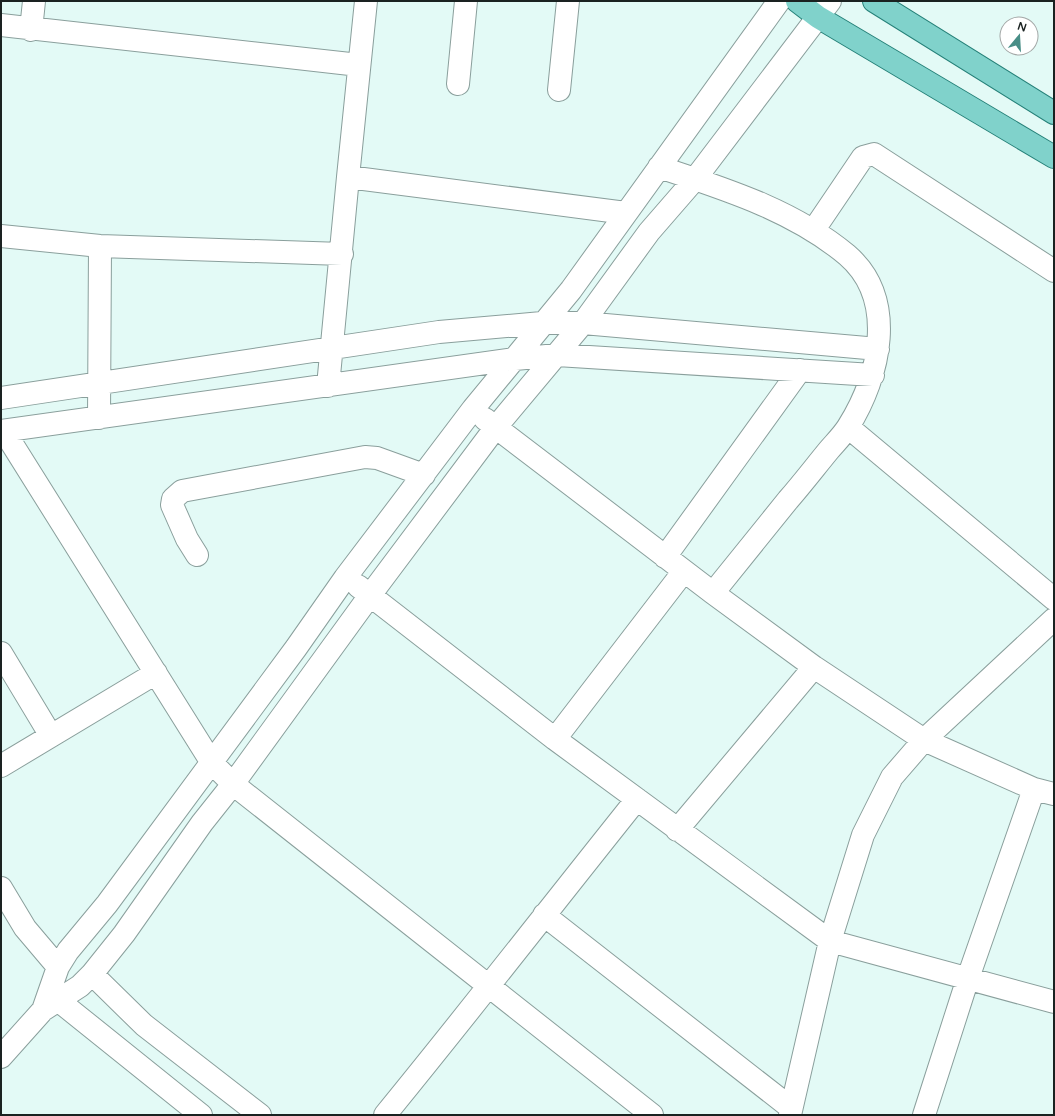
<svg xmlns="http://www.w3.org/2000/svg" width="1055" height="1116" viewBox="0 0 1055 1116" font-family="'Varela Round',sans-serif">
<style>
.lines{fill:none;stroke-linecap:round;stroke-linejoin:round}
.minor-casing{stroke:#8a9f9c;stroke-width:24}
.major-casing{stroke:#268179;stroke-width:24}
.minor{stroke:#fff;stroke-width:22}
.major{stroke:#80d2cb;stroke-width:22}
</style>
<rect width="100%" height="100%" fill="#e3faf6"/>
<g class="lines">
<defs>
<path id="minor" d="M1 25 359 65
M31 30 34 1
M458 84 466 1
M559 90 568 1
M659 167C725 189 793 210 847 255 898 299 880 376 848 427 843 435 835 443 829 450 815 467 802 484 788 500 763 531 738 562 713 593
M348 177 626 213
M813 231 863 157 874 154 1054 271
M1 236 100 246 342 254
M328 386 348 177 366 1
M1 398 439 332 542 323H583L878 349
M99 418 100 246
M485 419 713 593 814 667 924 740 1034 789 1054 794
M848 427 1054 599
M1 431 515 359 557 355 873 375
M4 431 212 763 233 784 652 1115
M197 555 187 539 172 505 173 499 182 491 365 457 377 458 424 475
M665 557 800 370
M358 586 555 739 830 941 1054 1002
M1 653 51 736
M555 739 684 571
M1 766 156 673
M677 830 814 667
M1 888 25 928 58 967
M544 915 791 1108
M92 974 144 1025 260 1115
M59 1001 201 1115
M43 1010 58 967 68 951 107 904 296 648 345 578 473 409 571 290 779 1
M1 1057 43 1010 80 986 92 974 124 934 202 823 233 784 371 594 496 427 583 323 649 232 695 179 830 1
M385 1115C470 1011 553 904 637 799
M790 1115 830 941 863 835 892 777 924 740 1054 619
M924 1115 968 978 1034 789"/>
<path id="major" d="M797 1 818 17 1054 157
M874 1 1054 113"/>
</defs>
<use href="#minor" class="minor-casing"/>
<use href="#major" class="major-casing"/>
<use href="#minor" class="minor"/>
<use href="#major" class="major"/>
</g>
<rect width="1055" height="1116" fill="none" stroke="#1a2221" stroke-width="4"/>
<g transform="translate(1019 36) rotate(18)"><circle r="19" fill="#ffffff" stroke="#a3a7a6"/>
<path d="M0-3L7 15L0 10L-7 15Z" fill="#488e87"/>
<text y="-6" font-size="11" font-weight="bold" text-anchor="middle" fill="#1a2221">N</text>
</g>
</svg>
